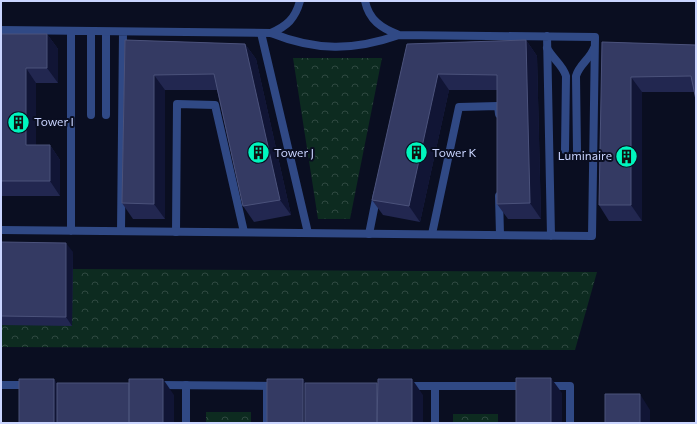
<svg xmlns="http://www.w3.org/2000/svg" width="697" height="424" viewBox="0 0 697 424" font-family="Commissioner,sans-serif">
<style>
.forest{fill:url(#forest-crowns)}
.lines{fill:none;stroke-linecap:round;stroke-linejoin:round}
.service{stroke:#304985;stroke-width:8}
.minor{stroke:#304985;stroke-width:8}
.wall{fill:#222750}
.shaded-wall{fill:#111535}
.building{fill:#343a63;stroke:#4b527b}
.labels{text-anchor:middle;stroke-width:4;stroke-linejoin:round;paint-order:stroke}
.poi-label{font-size:12px;fill:#cad5ff;stroke:#0a0e21;text-anchor:start}
</style>
<defs>
<pattern id="forest-crowns" width="20" height="18" patternUnits="userSpaceOnUse"><rect width="20" height="18" fill="#0d2b20"/><path d="M2 6a3 3 0 1 1 6 0M12 15a3 3 0 1 1 6 0" fill="none" stroke="#2f4941"/></pattern>
</defs>
<rect width="100%" height="100%" fill="#0a0e21"/>
<path class="forest" d="M293 58H382L350 219H318Z
M72 269 597 272 575 350 1 347V325Z
M206 412H251V423H206Z
M453 414H498V423H453Z"/>
<g class="lines">
<path class="service" d="M261 33 308 233
M547 48C552 58 563 65 566 76L565 150
M91 115V31
M106 115V32
M577 151 576 76C579 65 590 59 594 48
M499 196 500 235
M176 232 177 104 215 105 244 232
M369 234 377 194
M432 234 459 107 498 106 499 114
M186 385V423
M267 386V423
M435 386V423"/>
<path class="minor" d="M365 1C369 20 381 28 399 35
M1 30 271 33C316 51 353 51 399 35L595 37 592 236 1 230
M71 31V231
M271 33C287 26 295 19 300 1
M547 36 551 236
M121 231 123 32
M1 385H28
M158 385 278 386
M406 386H526
M546 386H570V423"/>
</g>
<path class="wall" d="M1 34H47L58 49V83H36V145H50L60 160V196H1Z
M125 40 245 44 256 59 291 215 254 222 243 206 217 90H165V219H133L122 203Z
M526 40 537 56 541 219H508L497 204V90H449L420 222 383 215 372 200 407 44Z
M602 42 696 45 694 92H642V221H609L599 205Z
M1 242 73 252 72 326 1 325Z"/>
<path class="shaded-wall" d="M47 34 58 49V83L47 68Z
M526 40 537 56 541 219 530 203Z
M245 44 256 59 291 215 280 200Z
M26 68 36 83V160L26 145Z
M438 74 449 90 420 222 409 206Z
M154 75 165 90V219L154 204Z
M631 77 642 92V221L631 205Z
M50 145 60 160V196L50 181Z
M66 243 73 252 72 326 66 317Z
M551 378 562 393V423H551Z
M54 379 65 395V423H54Z
M163 379 174 395V423H163Z
M303 379 314 395V423H303Z
M412 379 423 395V423H412Z
M640 394 650 410V423H640Z"/>
<path class="building" d="M1 34H47V68H26V145H50V181H1Z
M125 40 245 44 280 200 243 206 214 74 154 75V204L122 203Z
M526 40 530 203 497 204V75L438 74 409 206 372 200 407 44Z
M602 42 696 45V100L691 76 631 77V205H599Z
M1 242 66 243V317L1 316Z
M516 378H551V423H516Z
M19 379H54V423H19Z
M129 379H163V423H129Z
M267 379H303V423H267Z
M378 379H412V423H377Z
M57 383H129V423H57Z
M305 383H377V423H305Z
M605 394H640V423H605Z"/>
<defs>
<symbol id="building-disc" viewBox="-11 -11 22 22"><circle r="9.5" fill="#00f5be" stroke="#0a0e21"/><path d="M-4-6H4V6H1V3H-1V6H-4ZM-2.5-4.3h1.7v1.8h-1.7ZM.8-4.3h1.7v1.8H.8ZM-2.5-1h1.7V.8h-1.7ZM.8-1h1.7V.8H.8Z" fill="#111"/></symbol>
</defs>
<g fill-rule="evenodd">
<use href="#building-disc" x="6" y="110" width="25" height="25"/>
<use href="#building-disc" x="246" y="140" width="25" height="25"/>
<use href="#building-disc" x="404" y="140" width="25" height="25"/>
<use href="#building-disc" x="614" y="144" width="25" height="25"/>
</g>
<g class="labels">
<g class="poi-label">
<text x="34" y="126">Tower I</text>
<text x="274" y="157">Tower J</text>
<text x="432" y="157">Tower K</text>
<text x="612" y="160" text-anchor="end">Luminaire</text>
</g>
</g>
<rect width="697" height="424" fill="none" stroke="#cad5ff" stroke-width="4"/>
</svg>
